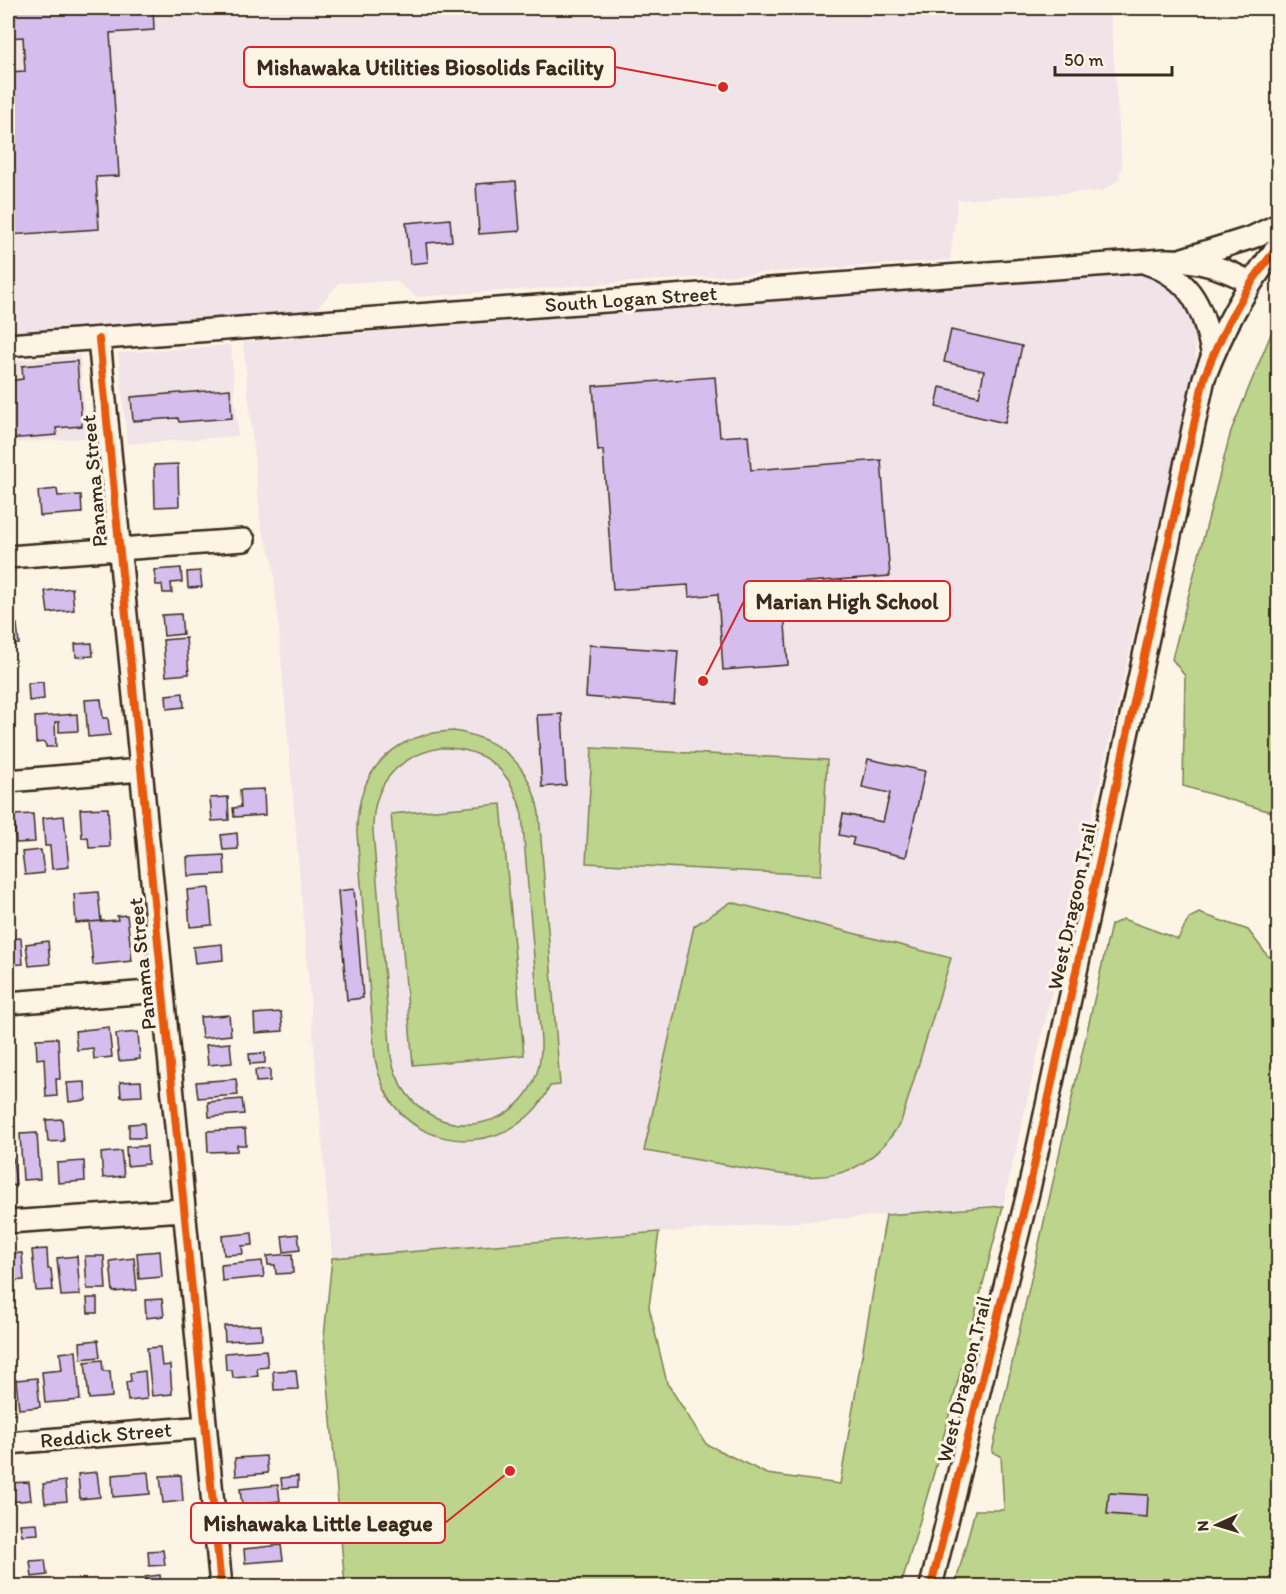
<svg xmlns="http://www.w3.org/2000/svg" width="1286" height="1594" viewBox="0 0 1286 1594" font-family="Itim,sans-serif">
<style>
.built{fill:#f0e4e8}
.green{fill:#bcd48b;stroke:#7c7f54;stroke-width:1.5;fill-rule:evenodd}
.building{fill:#d5beee;stroke:#3b2a1e;stroke-width:1.5}
.lines{fill:none;stroke-linecap:round;stroke-linejoin:round}
.minor-casing{stroke:#3b2a1e;stroke-width:26}
.minor{stroke:#fcf5e5;stroke-width:21}
.cycleway-casing{stroke:#fcf5e5;stroke-width:11}
.cycleway{stroke:#e8590c;stroke-width:8}
.labels{text-anchor:middle;stroke-width:6;stroke-linejoin:round;paint-order:stroke}
.street-label{font-size:21px;fill:#3b2a1e;stroke:#fcf5e5}
.leader{fill:none;stroke:#d62828;stroke-width:2}
.callout-dot{fill:#d62828;stroke:#fcf5e5;stroke-width:2}
.callout{fill:#fcf5e5;stroke:#d62828;stroke-width:2}
.callout-label{font-size:22px;text-anchor:middle;font-weight:bold;fill:#3b2a1e}
</style>
<rect width="100%" height="100%" fill="#fcf5e5"/>
<filter id="ink" filterUnits="userSpaceOnUse"><feTurbulence type="fractalNoise" baseFrequency=".0167" numOctaves="2"/><feDisplacementMap in="SourceGraphic" scale="12" xChannelSelector="R" yChannelSelector="G"/><feConvolveMatrix kernelMatrix="1 2 1 2 8 2 1 2 1" color-interpolation-filters="sRGB"/></filter>
<g filter="url(#ink)">
<path class="built" d="M8 8H1110L1122 167 1118 180 1103 191 958 200 950 260 417 297 395 281 339 283 314 312 8 333Z
M1139 273 1169 287 1192 314 1196 361 1003 1206 332 1258 273 561 261 527 243 342Z
M231 345 238 436 127 444 118 353Z
M80 355 87 438 8 443V361Z"/>
<path class="green" d="M1278 317V634L1277 639 1278 649V814L1183 786 1185 676 1172 659 1231 431Z
M454 731C502 739 530 765 539 813L560 1085 550 1086C521 1151 427 1160 389 1098 382 1086 378 1073 375 1059L357 833C356 771 393 733 454 731ZM440 748C485 747 513 771 522 815L541 1041C544 1141 412 1156 391 1057L373 831C372 786 395 757 440 748Z
M592 748 827 760 821 875 586 863Z
M501 804 524 1055 413 1065 391 814Z
M731 902 951 958 901 1122C858 1190 812 1180 743 1168 710 1162 677 1156 644 1151L694 926Z
M1199 913 1248 930 1267 955 1278 963V1586H955L975 1510H1004L1001 1456 992 1452 1111 925 1123 919 1178 939 1189 918Z
M1003 1206 937 1462 901 1586H345L324 1337 332 1258 659 1232 649 1307 667 1383 706 1444 767 1474 840 1484 886 1215Z"/>
<path class="building" d="M8 8H153L154 30 110 33 119 176 96 177 99 229 8 235V72L25 71 23 37 8 38Z
M1201 8H1242L1201 10Z
M516 181 520 231 479 234 476 184Z
M450 219 452 241 426 243 428 262 410 264 406 223Z
M951 330 1022 346 1005 423 936 407 940 387 979 396 984 371 944 362Z
M77 361 82 426 56 428 57 435 8 439V381L23 379 22 366Z
M715 377 720 437 748 435 751 470 881 460 890 576 782 584 788 665 723 670 718 594 689 597 688 585 613 590 603 450 598 451 593 386Z
M230 389 232 418 179 422 178 418 133 421 131 397Z
M178 464 179 506 155 507 154 465Z
M57 489 58 496 81 495 82 513 40 516 38 491Z
M181 568 182 582 171 583 172 593H163L162 585H156L154 570Z
M200 571 202 587 188 588 187 572Z
M72 588 74 610 48 613 45 591Z
M8 604H11L12 619 8 620Z
M181 614 183 634 164 636 162 615Z
M17 624 19 644 8 645V625Z
M186 638 189 674 166 676 163 640Z
M92 643 93 656 76 657 75 644Z
M589 645 678 651 674 704 586 697Z
M43 682 44 699 29 701 28 683Z
M183 693 184 707 167 709 166 695Z
M101 699 103 718H108L110 735 88 737 85 700Z
M77 714 78 731 59 732V722H55L56 747H46L45 742 36 743 35 717Z
M562 714 566 785 542 787 537 715Z
M868 759 925 771 906 857 852 845 854 838 839 835 843 814 883 822 890 793 862 787Z
M264 789 265 815 234 817 233 808 241 807 240 790Z
M228 797 229 820 212 821 210 798Z
M108 808 110 847 89 848 88 837 82 838 80 809Z
M33 814 35 842 16 843 14 815Z
M64 816 69 867 52 869 50 846H45L43 818Z
M8 819 11 841 8 842Z
M237 833 238 849 223 850 221 835Z
M41 850 44 873 25 875 22 852Z
M224 855 225 874 188 876 187 857Z
M209 888 212 925 190 927 187 890Z
M354 889 363 998 347 1000 338 891Z
M98 892 101 921 76 923 74 894Z
M127 915 132 961 93 965 89 922 118 920 117 916Z
M21 938 23 964 8 965V939Z
M48 941 50 964 29 966 26 944Z
M222 944 223 960 195 963 193 947Z
M281 1012 283 1031 255 1033 254 1014Z
M229 1015 231 1035 202 1038 200 1017Z
M109 1027 112 1057 94 1059 93 1048 77 1050 75 1031Z
M138 1032 140 1059 119 1061 116 1034Z
M58 1038 60 1079H56L57 1096 46 1097 44 1058 37 1059 36 1039Z
M230 1043 232 1063 208 1065 206 1045Z
M265 1053V1063L250 1064 249 1054Z
M270 1069V1081L256 1082 255 1070Z
M236 1079 238 1095 198 1098 196 1082Z
M141 1081 142 1096 121 1097 120 1082Z
M85 1082 86 1100 69 1102 67 1083Z
M242 1099 244 1114 209 1117 208 1102Z
M62 1119 64 1141 48 1142 46 1120Z
M144 1123 145 1138H129V1124Z
M245 1129 246 1145H237V1151L208 1152 207 1131Z
M37 1133 40 1179 23 1180 20 1134Z
M147 1146 148 1164 127 1166 126 1147Z
M121 1151 124 1176 103 1178 101 1153Z
M8 1158H13L16 1185 8 1186Z
M84 1161 85 1181 58 1183 57 1163Z
M252 1233 253 1245 242 1246 243 1254 224 1255 222 1236Z
M298 1234 300 1250 284 1252 282 1236Z
M47 1249 48 1269H51L53 1290 36 1291 32 1250Z
M160 1251 162 1277 139 1279 137 1253Z
M22 1253 24 1280 8 1281V1254Z
M292 1254 293 1273 276 1274 275 1265H268L267 1256Z
M77 1256 80 1295 61 1296 57 1258Z
M85 1256H104L106 1289H87Z
M134 1258 137 1290 113 1292 110 1261Z
M262 1261 264 1277 222 1281 221 1265Z
M87 1298H97V1313H88Z
M162 1299 164 1316 146 1318 145 1300Z
M261 1325 262 1339 225 1341 224 1326Z
M98 1340 100 1357 81 1359 80 1342Z
M160 1347 162 1366 170 1365 172 1394 152 1396 147 1348Z
M266 1350 268 1367 257 1368 258 1376 233 1378 232 1370H226L225 1353Z
M76 1351 80 1400 45 1403 42 1372 62 1370 60 1353Z
M102 1360 103 1371H110L112 1397 89 1399 85 1362Z
M296 1370 298 1389 274 1390 273 1371Z
M145 1371 147 1399 128 1401 126 1382 131 1381 130 1373Z
M37 1378 40 1407 19 1409 16 1380Z
M13 1385 15 1414 8 1415V1386Z
M266 1456 268 1473 236 1476 235 1458Z
M97 1472 100 1497 80 1499 78 1474Z
M148 1472 150 1494 113 1497 112 1475Z
M181 1475 183 1501 163 1503 160 1476Z
M298 1476V1487L282 1488 281 1478Z
M65 1481 67 1501 45 1503 43 1484Z
M29 1482 31 1500 8 1502V1483Z
M278 1485 280 1501 242 1505 240 1489Z
M1109 1493 1148 1495 1147 1517 1107 1514Z
M37 1523 38 1534 22 1535 20 1524Z
M281 1545 283 1560 245 1563 244 1549Z
M163 1550 165 1565 149 1566 148 1551Z
M45 1560 47 1575 32 1577 30 1561Z
M160 1575 161 1586H146L145 1577Z
M190 1583V1586H170L169 1585Z"/>
<g class="lines">
<defs>
<path id="minor" d="M1183 259 1253 237 1278 225
M1146 263C1194 279 1203 310 1213 356
M99 339 221 1586
M8 345 1164 260C1194 259 1225 268 1251 283
M8 557 244 540
M8 781 141 770
M8 1003 162 991
M8 1222 183 1210
M8 1443 205 1427
M931 1586 1029 1189 1204 378C1222 331 1245 286 1278 247"/>
</defs>
<use href="#minor" class="minor-casing"/>
<use href="#minor" class="minor"/>
<defs>
<path id="cycleway" d="M99 339 221 1586
M931 1586 1029 1189 1204 378C1222 331 1245 286 1278 247"/>
</defs>
<use href="#cycleway" class="cycleway-casing"/>
<use href="#cycleway" class="cycleway"/>
</g>
</g>
<g class="labels">
<g class="street-label">
<text transform="translate(631 299) rotate(-4)" y="7">South Logan Street</text>
<text transform="translate(94 481) rotate(-95)" y="7">Panama Street</text>
<text transform="translate(1072 906) rotate(-78)" y="7">West Dragoon Trail</text>
<text transform="translate(142 964) rotate(-96)" y="7">Panama Street</text>
<text transform="translate(964 1379) rotate(-76)" y="7">West Dragoon Trail</text>
<text transform="translate(106 1435) rotate(-5)" y="7">Reddick Street</text>
</g>
</g>
<path class="leader" d="M723 87L615 67M703 681L744 601M510 1471L445 1523"/>
<g class="callout-dot">
<circle cx="723" cy="87" r="6"/>
<circle cx="703" cy="681" r="6"/>
<circle cx="510" cy="1471" r="6"/>
</g>
<g class="callout">
<rect x="244" y="47" width="371" height="40" rx="6"/>
<rect x="744" y="581" width="206" height="40" rx="6"/>
<rect x="191" y="1503" width="254" height="40" rx="6"/>
</g>
<g class="callout-label">
<text x="430" y="75">Mishawaka Utilities Biosolids Facility</text>
<text x="847" y="609">Marian High School</text>
<text x="318" y="1531">Mishawaka Little League</text>
</g>
<rect width="1286" height="1594" fill="none" stroke="#fcf5e5" stroke-width="30"/>
<rect x="15" y="15" width="1256" height="1564" fill="none" stroke="#3b2a1e" stroke-width="2" filter="url(#ink)"/>
<g transform="translate(1217 1525) rotate(266)" stroke="#fcf5e5" stroke-width="4.5" paint-order="stroke">
<path d="M0-4.5L10 22L0 15L-10 22Z" fill="#3b2a1e"/>
<text y="-9" font-size="16" font-weight="bold" text-anchor="middle" fill="#3b2a1e">N</text>
</g>
<path d="M1055 66v9h117v-9" fill="none" stroke="#3b2a1e" stroke-width="3"/>
<text x="1064" y="66" font-size="18" fill="#3b2a1e" stroke="#fcf5e5" stroke-width="4.5" paint-order="stroke">50 m</text>
</svg>
